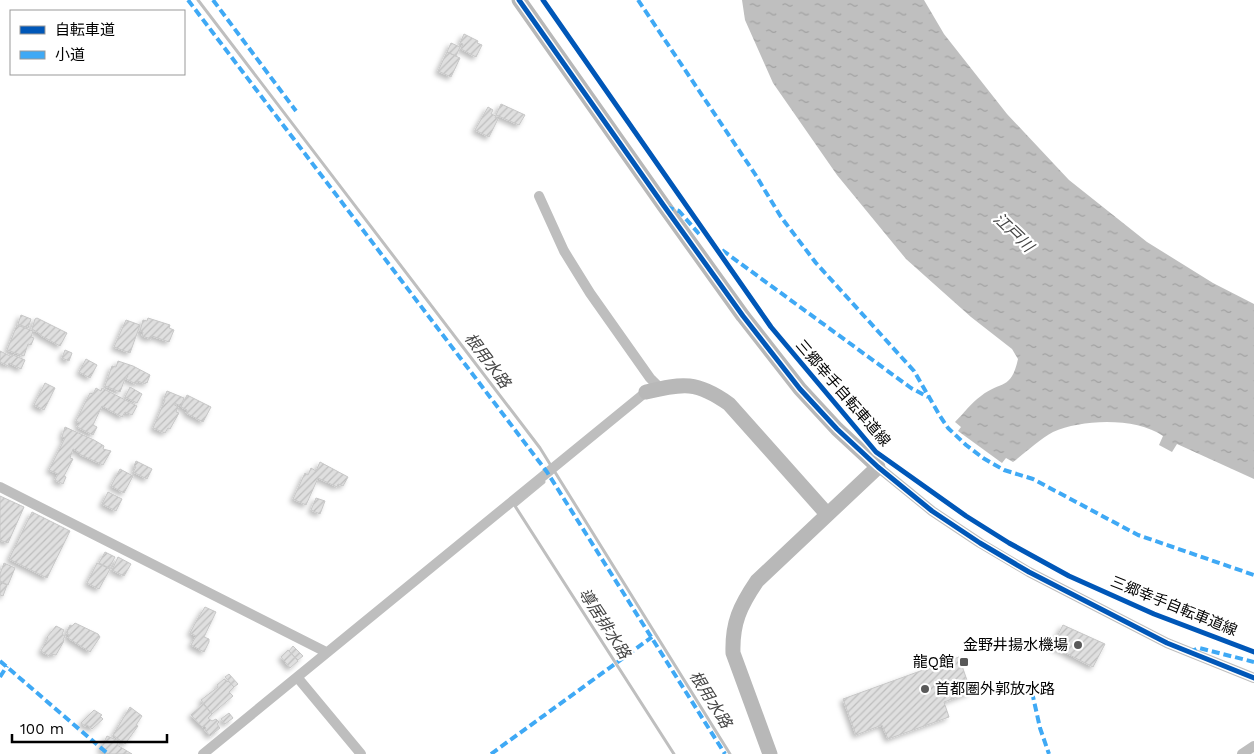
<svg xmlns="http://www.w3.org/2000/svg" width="1254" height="754" viewBox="0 0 1254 754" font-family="'Work Sans','Noto Sans JP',sans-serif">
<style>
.water{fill:url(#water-ripples)}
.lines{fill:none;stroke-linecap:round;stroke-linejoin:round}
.stream{stroke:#bfbfbf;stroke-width:3}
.building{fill:url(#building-hatch);stroke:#c7c7c7;filter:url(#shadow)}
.street{stroke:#bebebe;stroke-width:10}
.secondary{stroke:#b8b8b8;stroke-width:15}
.quiet{stroke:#3fa9f5;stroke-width:4;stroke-dasharray:8 4;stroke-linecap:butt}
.cycleway-casing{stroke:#fff;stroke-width:8}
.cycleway{stroke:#0057b8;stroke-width:5}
.poi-dot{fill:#595959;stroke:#fff;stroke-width:2}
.labels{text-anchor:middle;stroke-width:4.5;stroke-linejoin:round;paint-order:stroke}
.street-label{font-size:15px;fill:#000;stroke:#fff}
.poi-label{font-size:15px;fill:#000;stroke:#fff;text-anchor:end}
.water-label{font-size:16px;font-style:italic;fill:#444;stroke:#fff}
</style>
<defs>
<pattern id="water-ripples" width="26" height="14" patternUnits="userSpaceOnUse" patternTransform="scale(1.25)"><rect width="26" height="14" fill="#bfbfbf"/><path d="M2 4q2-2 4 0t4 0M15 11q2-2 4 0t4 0" fill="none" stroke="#a2a2a2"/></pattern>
<pattern id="building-hatch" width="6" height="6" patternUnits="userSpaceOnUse" patternTransform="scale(1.25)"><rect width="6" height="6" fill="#dfdfdf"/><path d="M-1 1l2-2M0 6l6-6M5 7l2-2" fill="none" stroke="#bebebe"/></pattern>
<filter id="shadow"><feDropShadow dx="-3" dy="3" stdDeviation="2.5" flood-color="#0004"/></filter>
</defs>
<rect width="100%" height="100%" fill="#fff"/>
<path class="water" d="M742 0H924L944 34 1007 114 1069 180 1147 242 1213 283 1254 304V479L1177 444 1172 452 1159 445 1163 436C1136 417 1082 419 1053 432 1041 438 1024 454 1013 462L1006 458 1002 463 958 431 961 427 955 422C964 413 971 403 981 396 1001 380 1011 391 1018 359L1012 349 971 317 906 259 837 175 773 83 745 20Z"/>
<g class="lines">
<path class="stream" d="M198 0 540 448 730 754
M544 482 515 506 674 754"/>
</g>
<path class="building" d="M464 34 478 41 477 43 482 45 476 57 461 49 463 44 460 43Z
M451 43 460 47 456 56 447 52Z
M447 52 460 58 451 77 438 71Z
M501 104 525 115 519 125 496 115Z
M488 107 493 110 491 114 496 116 495 118 498 119 489 137 475 130Z
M21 315 31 319 28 328 18 324Z
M37 318 67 333 60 346 40 335V334L32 329 35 319Z
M148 318 170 325 169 328 174 330 169 342 152 336 151 339 142 336 143 332 140 331 143 320 147 321Z
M126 320 140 325 130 353 114 347Z
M17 325 33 331 31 337 34 338 31 345 28 344 24 356 7 350Z
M65 350 72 353 69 361 62 358Z
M0 351 12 357 13 355 25 360 21 369 9 363 8 366 0 362Z
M86 359 97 365 90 378 79 372Z
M118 361 133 366 150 375 147 383 146 382 145 384 138 381 136 384 126 379 128 376H126L120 392 105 386 112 366 116 367Z
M45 383 55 388 44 410 34 405Z
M130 387 142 394 137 403 125 397Z
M96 388 101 391 102 388 137 406 132 415 125 412 122 417 102 406 93 425 97 427 93 435 77 427 80 423 76 421 90 393 93 394Z
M167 391 184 398 181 406 174 403 173 404 178 407 176 412 179 413 170 429 168 428 165 433 153 428 165 400 164 398Z
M187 395 211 407 203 422 186 413 187 410 181 407Z
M65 427 94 440 104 446 103 449 111 451 103 465 79 454 80 453 73 449 70 458 73 459 64 476 66 477 63 484 55 480 58 474 49 470 65 438 62 437Z
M136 461 152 469 147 479 133 472 136 467 134 466Z
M320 462 348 477 343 486 338 484 337 487 318 478 306 505 293 499 305 473 308 475 311 468 316 471Z
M120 469 133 476 124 493 111 486Z
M108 492 122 499 116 511 102 504Z
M0 496 24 507 8 543 0 540Z
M316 498 325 501 320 514 311 510Z
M32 512 70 531 47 578 9 559Z
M105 552 115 557 109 568 99 563Z
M118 557 131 564 124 576 112 570Z
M4 563 15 568 8 585 0 581V574Z
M97 563 110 569 99 589 87 583Z
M0 582 7 585 3 596 0 595Z
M205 607 216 612 204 637 209 639V642L204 652 191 645 196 636 190 633 198 618Z
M75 623 98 634 100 637 90 652 68 638 69 635 67 634 68 632 67 631 70 625 72 626Z
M1063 625 1105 644 1093 667 1052 646Z
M56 626 64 630 62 634 65 636 63 640 64 641 56 655 50 654 49 656 41 651 48 638 47 637Z
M293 646 303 656 298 660 289 651Z
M288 650 298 661 290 668 281 657Z
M959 657 971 692 944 702 949 717 888 739 882 725 856 735 843 699Z
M229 674 238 684 234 687 225 677Z
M224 679 227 682 228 681 234 687 229 692 233 696 212 714 201 700 218 687 217 685Z
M203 704 212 714 208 718 212 721 216 719 219 722 217 724 220 728 210 736 205 730 206 728 204 726 202 727 191 715Z
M130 707 142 716 136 725 138 726 125 744 113 735Z
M94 710 102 715 100 716 103 719 92 729 87 725 85 726 81 723Z
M229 713 233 718 225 724 221 719Z
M107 736 119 741 117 745 132 754H109L100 750Z"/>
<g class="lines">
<path class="street" d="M539 196 564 251 590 293 650 378 661 389
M878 467 932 511 980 543 1029 572 1167 643 1254 678
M0 487 326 652
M297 677 361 754
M203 754 646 392
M1242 754 1254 746"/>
<path class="secondary" d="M519 0 664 206 743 316 800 389 837 429 878 467 757 581C740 606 732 623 733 653L770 754
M646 392C683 383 697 381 729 404L827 514"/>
<path class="quiet" d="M188 0 547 472 725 754
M213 0 296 111
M638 0 755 174 781 217 816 263 914 371 940 416 948 428 966 445 983 458 1004 470 1033 479 1138 535 1254 575
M666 207 679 211 701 236
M722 250 911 388 928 397
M1189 652 1199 648 1254 662
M0 661 108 754
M0 677 7 666
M1032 692 1040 728 1049 754
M491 754 652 637"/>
<defs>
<path id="cycleway" d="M519 0 664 206 743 316 800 389 837 429 878 467 932 511 980 543 1029 572 1167 643 1254 678
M543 0 771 327 876 452 966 516 1009 543 1069 576 1154 614 1254 652"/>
</defs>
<use href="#cycleway" class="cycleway-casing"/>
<use href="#cycleway" class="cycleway"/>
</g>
<g class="poi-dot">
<circle cx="1078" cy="645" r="5"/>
<rect x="959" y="657" width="10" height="10" rx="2.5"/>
<circle cx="925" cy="689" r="5"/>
</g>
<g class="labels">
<g class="street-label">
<text transform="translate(843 393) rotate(49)" y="5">三郷幸手自転車道線</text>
<text transform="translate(1174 606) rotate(22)" y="5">三郷幸手自転車道線</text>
</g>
<g class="poi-label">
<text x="1068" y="650">金野井揚水機場</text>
<text x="954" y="667">龍Q館</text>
<text x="935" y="694" text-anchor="start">首都圏外郭放水路</text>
</g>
<g class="water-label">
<text transform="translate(1014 232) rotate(44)" y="6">江戸川</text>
<text transform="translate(488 360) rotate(53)" y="6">根用水路</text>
<text transform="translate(605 623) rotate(57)" y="6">導居排水路</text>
<text transform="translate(711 699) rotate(58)" y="6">根用水路</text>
</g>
</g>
<rect x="10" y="10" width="175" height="65" fill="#ffffff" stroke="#999999"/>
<rect x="20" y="26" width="25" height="8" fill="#0057b8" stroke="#999999"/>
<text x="55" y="35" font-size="15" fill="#000000">自転車道</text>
<rect x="20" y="51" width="25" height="8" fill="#3fa9f5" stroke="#999999"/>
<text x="55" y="60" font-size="15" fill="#000000">小道</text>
<path d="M12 734v8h155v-8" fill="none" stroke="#000000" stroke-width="2.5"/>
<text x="20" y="734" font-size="15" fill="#000000" stroke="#ffffff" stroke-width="4" paint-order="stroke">100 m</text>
</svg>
